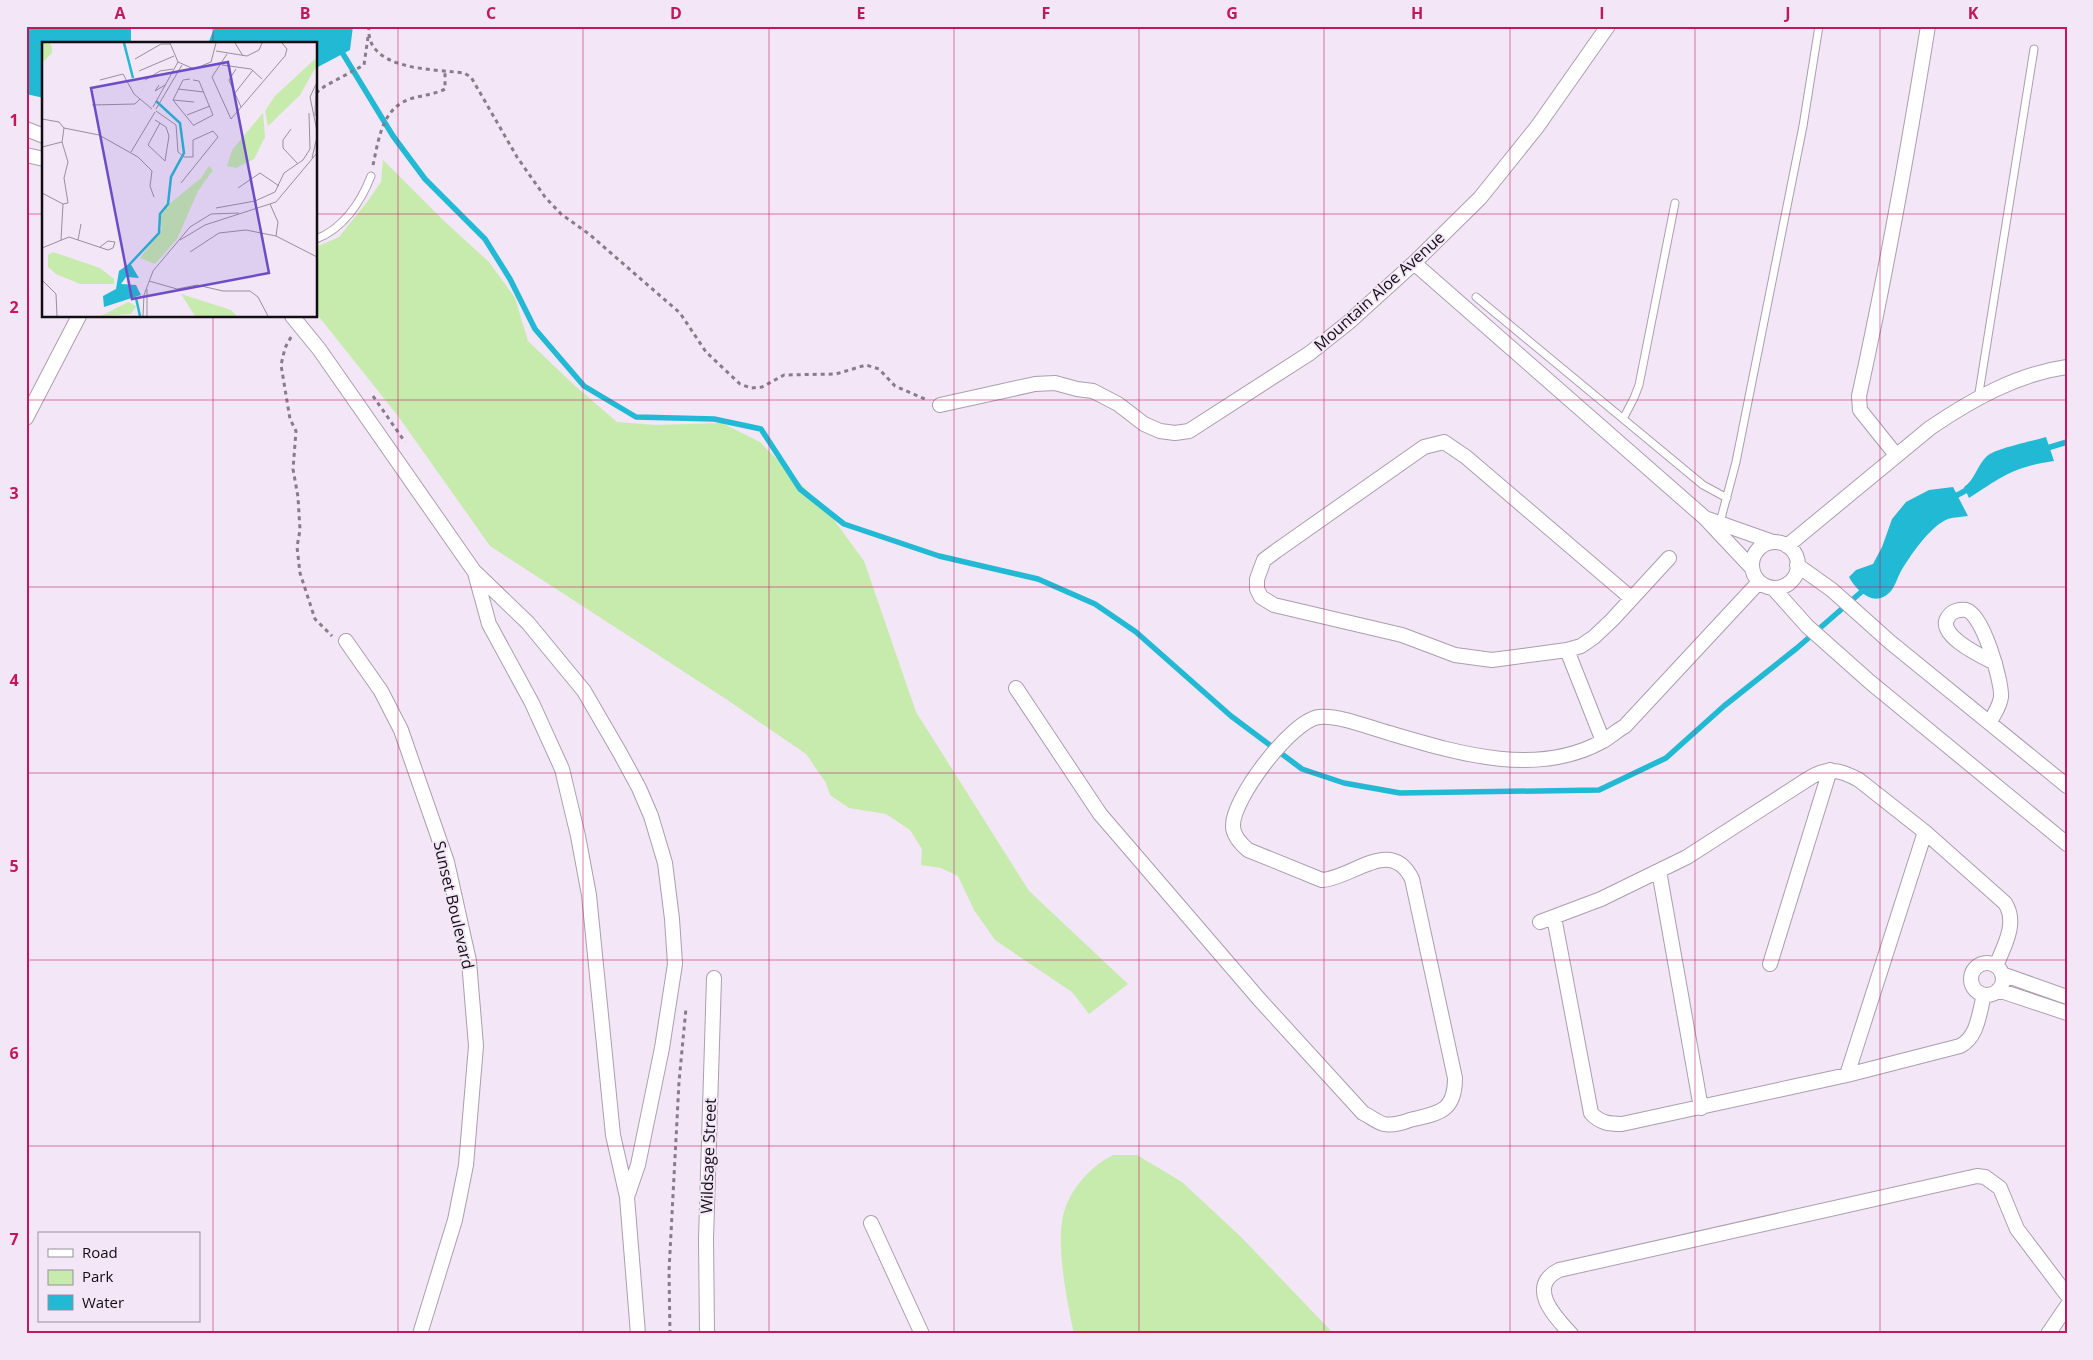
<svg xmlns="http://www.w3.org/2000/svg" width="2093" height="1360" viewBox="0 0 2093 1360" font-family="'Open Sans',sans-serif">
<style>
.green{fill:#c6ebad}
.water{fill:#21b9d3}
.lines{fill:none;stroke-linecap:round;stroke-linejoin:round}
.stream{stroke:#21b9d3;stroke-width:5.5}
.lane-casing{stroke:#ab9eae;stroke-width:9}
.street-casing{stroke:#ab9eae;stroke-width:16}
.path{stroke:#867d89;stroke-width:3;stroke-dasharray:4 4;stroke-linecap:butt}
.lane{stroke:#fff;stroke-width:7}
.street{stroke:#fff;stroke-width:14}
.grid{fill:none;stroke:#c2185b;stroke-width:1;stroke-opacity:0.55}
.labels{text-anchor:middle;stroke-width:4;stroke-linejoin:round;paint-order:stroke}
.street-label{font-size:16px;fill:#110d12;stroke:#f3e6f7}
.inset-river{fill:none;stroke:#21b9d3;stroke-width:2.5}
.inset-road{fill:none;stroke:#998f9b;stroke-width:1}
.view{fill:#6d4cc5;fill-opacity:0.15;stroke:#6d4cc5;stroke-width:2.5}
.inset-edge{fill:none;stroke:#110d12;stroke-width:2.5}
.neatline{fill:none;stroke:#c2185b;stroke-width:2}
.grid-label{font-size:16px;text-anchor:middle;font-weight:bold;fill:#c2185b}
</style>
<rect width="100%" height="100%" fill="#f3e6f7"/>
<path class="green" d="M383 160 444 221 489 262 515 298 528 341 573 384 617 422 656 425 722 423 760 442 829 513 864 561 916 712 1029 891 1128 984 1089 1014 1072 992 995 940 974 910 958 876 941 868 921 865 922 849 910 830 886 814 849 808 830 795 826 783 806 754 726 699 490 546 398 416 316 313V247L339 237 367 202 381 182Z
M1113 1155H1137L1182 1182 1240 1236 1334 1334H1074C1067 1301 1055 1243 1064 1212 1071 1188 1091 1166 1113 1155Z"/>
<path class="water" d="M26 26H131V44H44V98L26 94Z
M215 26H353L350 50 316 68V44H208Z
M2046 437 2054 461C2013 467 2003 476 1969 498L1964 487C1975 480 1977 465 1987 456 1996 448 2033 441 2046 437Z
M1953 487 1968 516C1962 517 1954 517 1948 519 1931 525 1909 557 1900 573 1897 579 1894 589 1889 593 1874 608 1856 590 1849 577L1856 570 1873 564 1882 547 1892 519 1906 502 1929 490Z"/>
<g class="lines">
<path class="stream" d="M340 49 393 136 425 179 485 239 510 279 535 329 584 386 636 417 714 419 761 429 800 489 844 524 939 556 1038 579 1095 604 1136 632 1231 716 1302 769 1344 783 1400 793 1599 790 1666 758 1724 706 1797 648 1867 587
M2044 449 2067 442
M1952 498 1972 487"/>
<defs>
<path id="lane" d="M316 239C343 229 361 202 371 176
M1476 297 1703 485 1727 498
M1978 399 2034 49
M1623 419 1634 398 1639 385 1675 203
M1719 526 1736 462 1803 126 1819 26"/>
<path id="street" d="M26 129 44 136
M26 155 44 159
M1414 263 1705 518 1752 568
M292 316 319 349 474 571 528 623 584 691 620 753 639 788 651 816 665 863 672 919 675 964 662 1048 638 1165 627 1197
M940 405 1035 384 1055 383 1077 389 1093 391 1118 404 1144 424 1160 431 1175 433 1189 431 1310 353 1349 322 1414 263 1480 198 1537 127 1608 26
M26 418 79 316
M1896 455 1860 410 1859 396C1886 274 1908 150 1928 26
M1708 519 1773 542
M1752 565a23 23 0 1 1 46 0a23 23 0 1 1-46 0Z
M1787 546 1930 428C1971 400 2017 374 2067 367
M1797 565 1832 590 1890 642 2067 786
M475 573 489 624 532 703 562 769 578 836 589 895 613 1135 627 1197 638 1334
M1773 588 1807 626 1870 682 2067 844
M1631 598 1466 457 1444 442 1424 447 1276 551 1264 560 1257 579V589L1261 597 1274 605 1402 635 1455 655 1492 660 1567 650 1581 646 1594 637 1612 620 1669 558
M346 641 381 691 401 730 447 862 469 961 476 1046 466 1165 455 1220 420 1334
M1567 650 1603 741
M1016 688 1100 814 1259 999 1363 1113C1370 1116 1376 1122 1384 1124 1393 1126 1402 1123 1410 1120 1439 1113 1455 1112 1455 1078L1412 879C1391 836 1353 878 1322 880L1248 850C1241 844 1233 836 1233 826 1232 799 1292 720 1319 717 1340 715 1370 728 1389 733 1457 753 1537 778 1603 741 1611 736 1618 730 1625 726L1759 582
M1990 722C1994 714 2000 706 2001 697 2002 681 1983 614 1966 610 1960 609 1952 611 1949 616 1933 634 1983 657 1995 663
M1659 871 1701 1108
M1554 917 1591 1113C1600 1123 1609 1124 1622 1124L1847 1075 1960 1046C1978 1037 1979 1013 1984 995
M1540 922 1601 899 1687 857 1808 779C1827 767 1839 769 1859 780L1925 832 2005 903C2018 923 2004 946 1996 966
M1971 979a16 16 0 1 1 32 0a16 16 0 1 1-32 0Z
M1770 964 1830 770
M2002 974 2067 997
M1998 990 2067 1013
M1847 1075 1925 832
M871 1223 922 1334
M707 1334 706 1239 714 978
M1571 1334C1555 1317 1526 1287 1559 1270L1977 1176 1985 1177 2000 1188 2017 1229 2067 1295
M2048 1334 2067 1306"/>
</defs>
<use href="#lane" class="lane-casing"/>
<use href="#street" class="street-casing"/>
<path class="path" d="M369 26C364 71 435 69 464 73L471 77 517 157 545 197 561 214 589 234 680 313 706 352 740 384 751 388 762 387 784 375 836 374 866 365 879 369 895 386 927 400
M316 93 325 86 364 65 368 37
M373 165C378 143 381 114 403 102 416 95 432 96 445 89V70
M291 337 285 348 281 365 290 419 296 431 293 469 298 497 300 530 297 547 300 573 315 619 332 636
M373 396 405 442
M670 1334 669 1271 679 1082 686 1008"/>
<use href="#lane" class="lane"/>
<use href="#street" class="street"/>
</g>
<path class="grid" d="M213 26V44M398 26V1334M583 26V1334M769 26V1334M954 26V1334M1139 26V1334M1324 26V1334M1510 26V1334M1695 26V1334M1880 26V1334M26 214H44M316 214H2067M213 316V1334M26 400H2067M26 587H2067M26 773H2067M26 960H2067M26 1146H2067"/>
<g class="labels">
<g class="street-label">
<text transform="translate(1379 291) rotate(-42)" y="6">Mountain Aloe Avenue</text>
<text transform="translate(454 905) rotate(77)" y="6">Sunset Boulevard</text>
<text transform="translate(708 1156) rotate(-88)" y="6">Wildsage Street</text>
</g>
</g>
<g transform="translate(42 42)">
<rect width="275" height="275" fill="#f3e6f7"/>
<path d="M0 1H8L10 5V11L0 21ZM273 17 275 23 258 53 226 84 223 69 233 54ZM221 71 223 95 212 117 194 126 185 124 190 108ZM167 124 171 128 156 149 135 197 113 222 98 216 120 187 118 176 125 164 159 136ZM11 210 58 226 72 237V242H38L14 232 6 225V213ZM139 252 189 268 195 274H153ZM86 260 94 264 89 272 59 274Z" fill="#c6ebad"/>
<path d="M88 221 97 236 84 235 79 242 94 243 99 253 62 265 61 254 74 247 77 229Z" fill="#21b9d3"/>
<path class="inset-river" d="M82 1 91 36M87 223 117 191 118 172 126 162 129 135 142 111 138 81 114 59M94 256 98 274"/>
<path class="inset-road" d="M128 1 136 20 152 27 169 20 174 1M193 1 201 14M174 9 205 14 217 8 220 1M185 12 170 35 189 77 243 14 245 7 240 1M93 17 119 2H128M180 23 209 27 220 37M194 27 187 38 199 65M97 29 132 14M148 37 141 38 131 58 152 84M58 38 81 32 92 52 110 67M103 38 118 29 131 27M151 38 157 39 171 73 152 83M275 40 268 55 275 89M117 43 113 49 123 43M136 47 162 50M193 51 211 28M131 58 152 60M50 63 93 62 98 57M111 65 136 20M114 67 140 23M114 69 134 83 136 110 142 115H151V98L171 89 176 95 139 141M145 73 168 64M273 74 274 43M0 77 17 80 22 86M113 78 121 83 124 85 127 94 123 119 106 103 118 81M22 86 57 93 96 115 110 129 108 144 112 155M249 87 241 98V106L256 122M20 100 26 120 22 136 26 161 21 162M0 105 20 100 22 86M89 110 113 70M270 116 275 95M196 146 218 131 237 144M0 151 21 162 19 198M228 162 236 180 234 194M174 166 213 159 233 150 242 131 261 118 268 107 267 71M36 198 39 182M138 198 163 183 234 160 275 111M0 206 27 195 66 208 71 206 73 200 66 199 58 205M148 210 177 191 204 188 234 194 275 215M0 238 14 252 15 274M107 239 135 247 155 243 181 249H208L216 255 226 274M101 274 102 253 111 229 148 185 169 172 197 171M105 274V247"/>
<path class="view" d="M186 20 227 231 90 257 49 46Z"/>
<rect width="275" height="275" class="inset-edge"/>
</g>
<rect width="2093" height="1360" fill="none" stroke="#f3e6f7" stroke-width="55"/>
<rect x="38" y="1232" width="162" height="90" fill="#f3e6f7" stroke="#998f9b"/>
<rect x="48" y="1249" width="25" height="8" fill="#ffffff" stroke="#998f9b"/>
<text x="82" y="1258" font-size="15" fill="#110d12">Road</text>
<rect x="48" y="1270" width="25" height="15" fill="#c6ebad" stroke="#998f9b"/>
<text x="82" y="1282" font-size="15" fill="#110d12">Park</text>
<rect x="48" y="1295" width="25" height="15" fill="#21b9d3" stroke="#998f9b"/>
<text x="82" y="1308" font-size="15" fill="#110d12">Water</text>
<rect x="28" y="28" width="2038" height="1304" class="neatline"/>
<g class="grid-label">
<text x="120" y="19">A</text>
<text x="305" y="19">B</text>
<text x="491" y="19">C</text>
<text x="676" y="19">D</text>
<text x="861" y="19">E</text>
<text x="1046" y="19">F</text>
<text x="1232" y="19">G</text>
<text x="1417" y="19">H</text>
<text x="1602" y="19">I</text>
<text x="1788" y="19">J</text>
<text x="1973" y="19">K</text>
<text x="14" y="126">1</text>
<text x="14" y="313">2</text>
<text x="14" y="499">3</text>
<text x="14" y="686">4</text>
<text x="14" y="872">5</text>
<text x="14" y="1059">6</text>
<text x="14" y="1245">7</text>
</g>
</svg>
